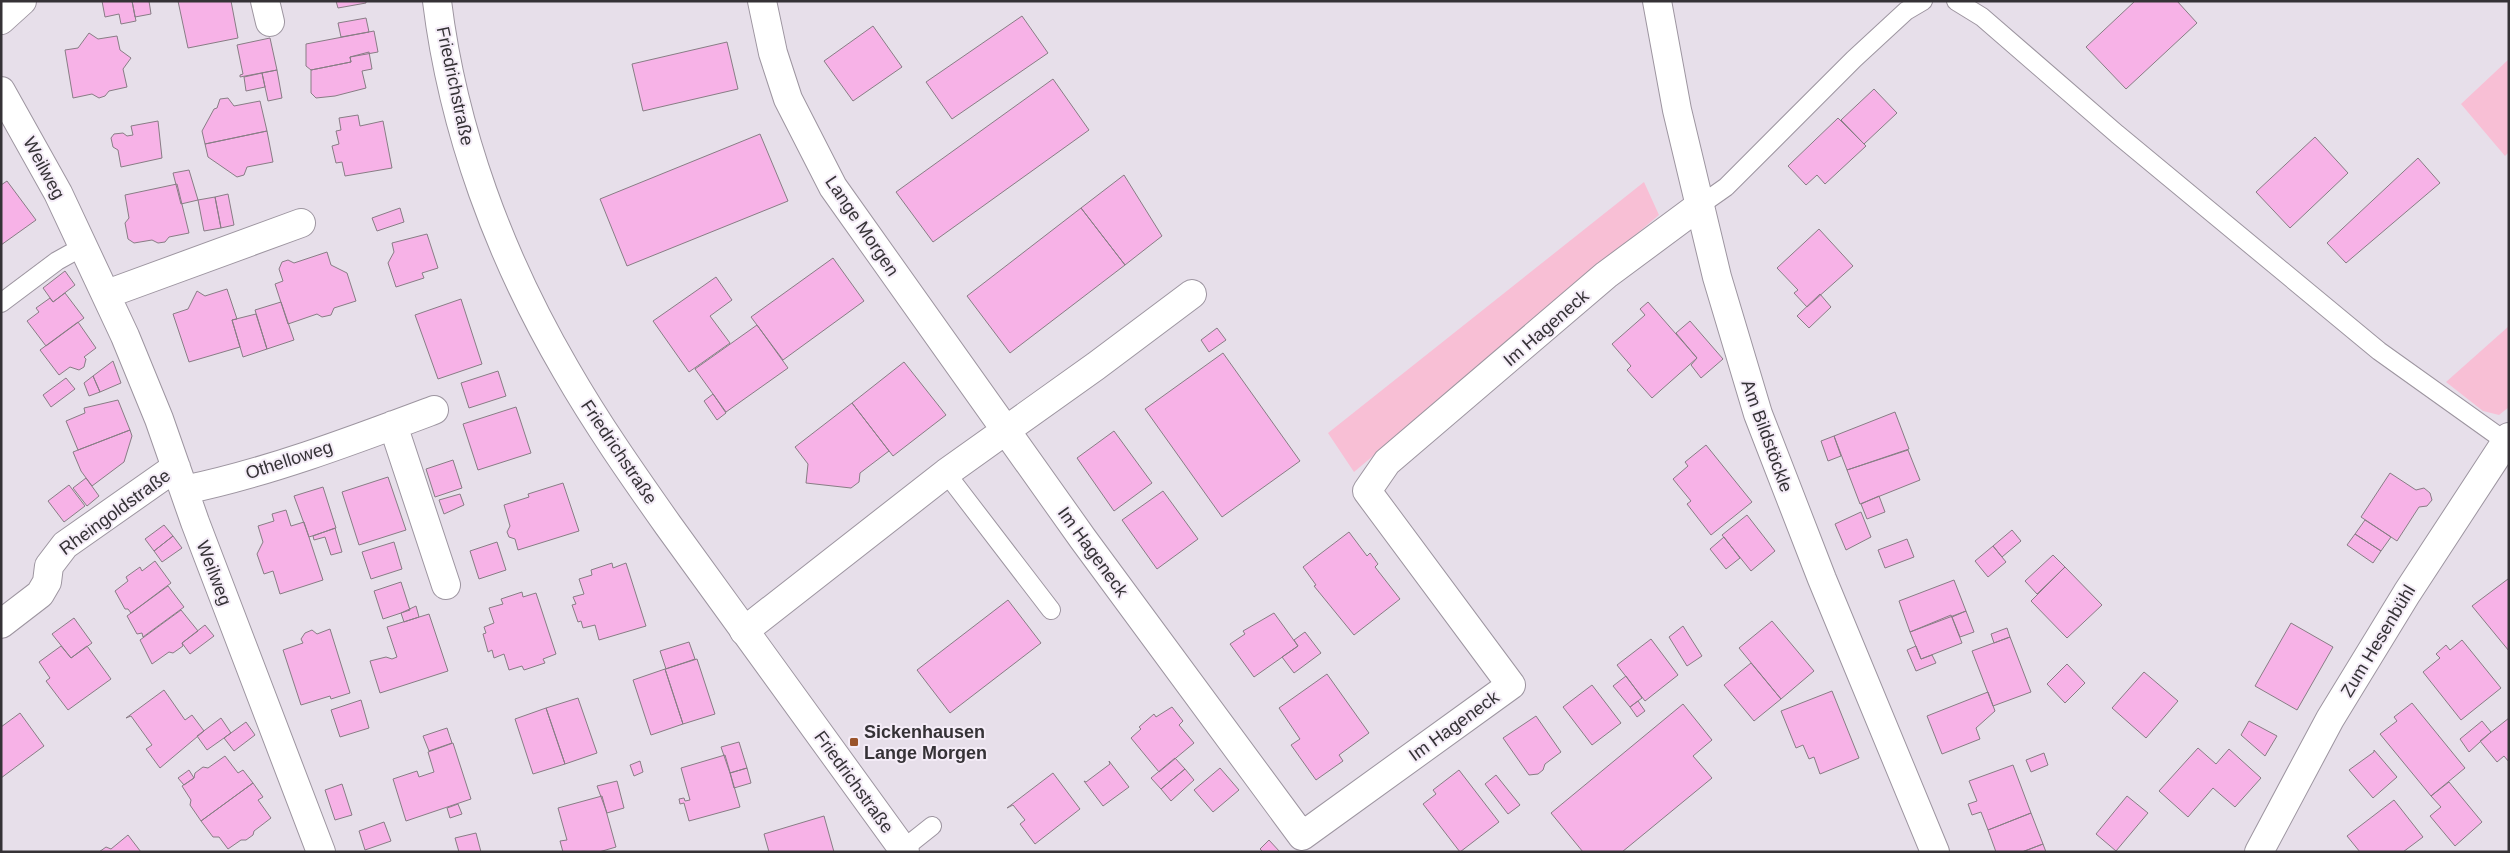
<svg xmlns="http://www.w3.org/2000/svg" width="2510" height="853" viewBox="0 0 2510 853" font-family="Helvetica,sans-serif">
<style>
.green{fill:#f8bfd5}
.building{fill:#f7b2e7;stroke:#887d85}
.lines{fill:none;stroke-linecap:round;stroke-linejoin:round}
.service-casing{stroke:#9d95a0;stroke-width:20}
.minor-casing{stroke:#9d95a0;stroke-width:30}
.tertiary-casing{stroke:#9d95a0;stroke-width:30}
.service{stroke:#fff;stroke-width:18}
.minor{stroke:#fff;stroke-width:28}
.tertiary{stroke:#fff;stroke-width:28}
.poi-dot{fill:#9a542b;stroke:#f4ecf7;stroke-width:2}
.labels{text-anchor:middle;stroke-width:4;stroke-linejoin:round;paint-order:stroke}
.street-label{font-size:18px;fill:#353236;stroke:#f4ecf7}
.poi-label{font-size:18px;font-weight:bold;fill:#353236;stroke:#f4ecf7;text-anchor:start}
</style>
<rect width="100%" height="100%" fill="#e7dfea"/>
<path class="green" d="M2509 59V152L2505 156 2461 104Z
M1644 182 1659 215 1354 472 1328 433Z
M2509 326V407L2499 415 2483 411 2446 382Z"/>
<path class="building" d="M102 1H132L136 21 121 24 119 14 105 17Z
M132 1H149L151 14 135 17Z
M178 1H231L238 38 188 48Z
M336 1H366V3L338 8Z
M2135 1H2177L2197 23 2126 89 2086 47Z
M1022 16 1048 53 952 119 926 82Z
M366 18 369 32 341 37 338 23Z
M873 26 902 67 853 101 824 61Z
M374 31 378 52 350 57 351 62 311 70 306 66V44Z
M89 33 98 39 117 36 120 50 131 58 123 69 127 87 109 91 105 96 99 98 92 94 73 98 65 50 78 48Z
M270 38 277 70 240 77V75L243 74 237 45Z
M727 42 738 89 643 111 632 64Z
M369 52 372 69 362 71 366 88 335 96 316 98 311 93V70L351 62 350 57Z
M277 70 282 98 268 101 262 73Z
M262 73 265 87 246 91 244 77Z
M1053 79 1089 130 933 242 896 192Z
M1874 89 1897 113 1864 144 1841 120Z
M228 98 234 106 260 101 267 131 205 144 202 131 214 109 217 108 220 99Z
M358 115 360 126 383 121 392 168 345 176 342 162 336 163 332 146 339 144 336 131 341 130 339 118Z
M1838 118 1866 146 1825 184 1817 175 1806 185 1788 166Z
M158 121 162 158 121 167 118 150 113 147 111 138 114 134 123 133 127 136 133 135 131 126Z
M267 131 273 162 247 167 244 175 237 177 208 157 205 144Z
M760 134 788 201 627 266 600 199Z
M2315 137 2348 173 2290 228 2256 192Z
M2418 158 2440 183 2346 263 2327 243Z
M189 170 198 200 181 204 173 173Z
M1124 175 1162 236 1125 265 1081 208Z
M7 181 36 220 1 245V185Z
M177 184 189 233 169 237 165 242 158 243 152 240 134 243 128 239 125 223 129 218 125 195Z
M228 194 234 225 221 228 215 197Z
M215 197 221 228 204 231 198 200Z
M400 208 404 222 377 231 372 218Z
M1081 208 1125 265 1010 353 967 296Z
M1819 229 1853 266 1807 307 1794 293 1798 290 1777 268Z
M427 234 438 268 422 273 424 278 396 287 388 263 394 252 392 243Z
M327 252 331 265 347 273 356 301 334 308 331 315 322 317 317 314 288 324 275 284 283 281 279 269 282 262 288 260 294 263Z
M833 258 864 301 783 360 751 317Z
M65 271 75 285 53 302 43 288Z
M716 277 732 300 710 316 730 343 689 372 653 321Z
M227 289 237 319 232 320 240 347 189 362 173 314 188 309 197 291 205 296Z
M65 293 84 318 46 346 27 321 39 312 36 308 50 298 53 302Z
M1820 294 1831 307 1809 328 1797 316Z
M461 299 482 364 438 379 415 315Z
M281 302 294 340 267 349 255 310Z
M1648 302 1697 358 1652 398 1627 370 1631 366 1612 344 1645 315 1640 309Z
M256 314 267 349 243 357 232 320Z
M1690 321 1723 359 1701 378 1691 365 1697 358 1676 333Z
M78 322 96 348 84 357 86 359 84 367 79 370 70 367 59 375 40 350Z
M757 325 788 368 726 412 695 369Z
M1217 328 1226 340 1209 352 1201 340Z
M1223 353 1300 461 1222 517 1145 409Z
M113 361 121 383 100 392 93 376Z
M904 362 946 415 893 456 852 403Z
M498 371 506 396 469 408 461 383Z
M93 376 100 392 89 396 84 383Z
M66 378 75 389 51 407 43 395Z
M713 394 726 413 717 420 704 401Z
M118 400 130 430 78 450 66 421 85 413 84 408Z
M852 403 889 451 860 473 859 482 851 488 806 483 808 464 795 447Z
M516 407 531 453 478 470 463 424Z
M1895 412 1909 449 1847 470 1834 436Z
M130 430 132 436 124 462 92 486 81 471 73 452Z
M1114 431 1152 483 1114 511 1077 458Z
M1834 436 1841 456 1828 461 1821 441Z
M1706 445 1752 502 1711 535 1687 504 1691 501 1673 479 1688 466 1685 462Z
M1908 450 1920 480 1860 504 1847 470Z
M453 460 462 488 435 497 426 469Z
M2390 473 2416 490 2424 488 2430 493 2432 500 2427 506 2419 507 2397 541 2361 517Z
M388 477 406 530 359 545 342 492Z
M86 478 99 496 87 506 73 488Z
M563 483 579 531 518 550 515 539 509 537 507 532 510 526 504 505 529 497 528 494Z
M69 485 85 506 64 522 48 501Z
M323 487 336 528 309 537 294 496Z
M1163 491 1198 539 1157 569 1122 520Z
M460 494 464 505 444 514 439 500Z
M1879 496 1885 512 1867 519 1861 504Z
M286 510 291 526 304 522 323 580 280 594 273 571 264 574 257 554 263 542 258 526 274 521 272 514Z
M1861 512 1871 537 1846 550 1835 524Z
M1747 515 1775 551 1751 571 1722 535Z
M2365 520 2391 537 2381 551 2355 534Z
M164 525 173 536 154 551 145 539Z
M335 528 342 552 331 555 325 537 314 540 313 536Z
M2012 530 2021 541 2002 557 1993 546Z
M1349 532 1367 556 1370 553 1378 564 1375 567 1400 599 1354 635 1314 586 1316 585 1303 567Z
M2355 534 2381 551 2373 563 2347 545Z
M173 536 182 548 162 562 154 551Z
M1724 537 1740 558 1726 569 1710 549Z
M1907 539 1914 557 1885 568 1878 550Z
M394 542 402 569 371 579 362 552Z
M497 542 506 570 479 579 470 551Z
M1993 546 2006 562 1988 577 1975 561Z
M2053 555 2065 567 2037 594 2025 581Z
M155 561 171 583 131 613 128 609H125L115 591 128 581 126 577 140 567 142 571Z
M612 563 613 568 626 563 646 626 599 640 595 625 583 628 581 621 578 622 572 605 576 604 573 597 584 594 579 579 592 575 591 570Z
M2065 567 2102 605 2067 638 2031 601Z
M2508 579 2509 580V651L2472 606Z
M1954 580 1966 611 1910 632 1899 601Z
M401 582 410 610 383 619 374 591Z
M168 586 184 607 143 637 142 633 137 634 127 616Z
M522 592 523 597 536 593 556 654 543 659 545 663 524 670 522 666 509 670 504 654 494 658 492 650 488 652 483 634 486 633 484 627 494 623 489 608 503 604 501 599Z
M1008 600 1041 643 950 713 917 670Z
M416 606 419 617 404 622 401 613Z
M181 610 198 631 182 643 183 646 173 653 169 652 152 664 140 640Z
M1966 611 1974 632 1960 637 1952 617Z
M1274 613 1298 646 1254 677 1230 644 1245 634 1243 631Z
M429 614 448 671 380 693 370 661 386 657 392 659 397 657 387 627Z
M1951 615 1962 643 1921 659 1910 632Z
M74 618 92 643 71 658 52 634Z
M1772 621 1814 671 1781 699 1739 648Z
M2291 623 2333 647 2297 710 2255 686Z
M205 625 214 636 190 654 182 643Z
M1683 626 1702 656 1687 666 1669 637Z
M2007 628 2010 637 1994 643 1991 634Z
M330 629 350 693 331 699 330 696 301 705 283 650 303 643 301 639 305 633 312 630 317 634Z
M1305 632 1321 653 1294 673 1282 657 1298 646 1294 640Z
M2010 637 2031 692 1993 706 1972 651Z
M1651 639 1678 675 1645 701 1617 665Z
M2462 640 2501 688 2461 720 2423 672 2440 658 2436 654 2446 645 2450 650Z
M689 642 695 659 666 669 660 651Z
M61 646 71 658 87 646 111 679 68 710 46 681 50 678 39 662Z
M1916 646 1921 659 1932 655 1936 663 1916 671 1907 650Z
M697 659 715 714 683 724 665 669Z
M1751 663 1781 699 1754 721 1724 685Z
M2067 664 2085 683 2065 703 2047 684Z
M665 669 683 724 651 735 633 680Z
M2144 672 2178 701 2146 738 2112 708Z
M1327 674 1369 733 1339 755 1343 761 1316 780 1291 745 1300 739 1279 708Z
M1626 676 1642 698 1630 707 1613 686Z
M1592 685 1621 723 1592 745 1563 707Z
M164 690 185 720 192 715 204 731 160 768 146 749 152 745 131 716 126 718Z
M1832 691 1859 758 1820 774 1814 757 1809 759 1803 745 1796 748 1781 711Z
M1988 692 1995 711 1976 728 1980 739 1942 754 1927 716Z
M578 698 597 753 565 764 546 708Z
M361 700 369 728 340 737 331 710Z
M1638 701 1645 711 1637 717 1630 707Z
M2412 703 2465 768 2431 796 2380 734 2397 721 2394 717Z
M1683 704 1712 740 1693 756 1712 778 1622 852H1583L1551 813Z
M1172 707 1183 721 1179 725 1194 743 1159 772 1131 738 1141 729 1139 727 1154 714 1156 717Z
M546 708 565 764 533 774 515 719Z
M20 713 44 746 1 778V727Z
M1536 716 1561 752 1545 764 1543 770 1538 774 1529 775 1503 738Z
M221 718 231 733 207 750 197 736Z
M2509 718V762L2504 756 2497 762 2480 741Z
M2249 721 2277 736 2265 756 2241 735Z
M2482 721 2491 732 2469 752 2460 739Z
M246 722 255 735 234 751 224 738Z
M447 728 452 743 429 751 423 736Z
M739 742 747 768 730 773 721 747Z
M453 743 471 799 406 821 393 779 417 771 419 777 434 772 428 752Z
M2198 748 2216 764 2229 749 2261 778 2235 807 2213 788 2188 817 2159 791Z
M2374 750 2397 777 2373 798 2349 770 2374 752Z
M2044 753 2048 765 2031 772 2026 760Z
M725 755 740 807 689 821 684 803 680 804 679 799 684 798 685 801 690 800 681 768Z
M225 756 238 773 243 770 253 783 201 821 190 805 191 800 182 786 194 778 195 773 203 767 208 768Z
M1175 758 1185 769 1161 789 1151 778Z
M640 761 643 772 634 776 630 765Z
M1109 761 1129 787 1103 806 1084 781 1086 782 1110 764Z
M2013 765 2031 813 1988 830 1981 812 1972 815 1968 804 1977 801 1969 781Z
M747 768 751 783 734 788 730 773Z
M1220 768 1239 790 1213 812 1194 790Z
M1185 769 1194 780 1171 801 1161 789Z
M189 770 194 778 184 785 178 778Z
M1459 770 1499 822 1460 852 1423 804 1436 794 1433 790Z
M1053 773 1080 809 1035 844 1020 824 1025 820 1013 805 1007 808Z
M1496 775 1520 805 1508 814 1485 784Z
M617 781 624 808 607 813 597 786Z
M2449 782 2482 822 2455 846 2430 816 2441 807 2431 796Z
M253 783 263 797 258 800 271 818 254 831 253 835 246 840H241L228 849 219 837H213L201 821Z
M342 784 352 815 335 820 325 790Z
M602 796 616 847 599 852H563L560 841 567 840 558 808Z
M2127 796 2148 813 2116 851 2096 834Z
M2394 800 2423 837 2403 852H2360L2347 836Z
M458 804 462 814 450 818 447 808Z
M2031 813 2043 844 2022 852H1996L1988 830Z
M824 816 834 852H769L764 834Z
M384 822 391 841 365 850 359 831Z
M476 833 481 852H459L455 838Z
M128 835 141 852H99L106 847 111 849Z
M1269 840 1280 852H1263L1260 849Z
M2043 844 2046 852H2022Z"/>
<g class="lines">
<defs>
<path id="service" d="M1956 1 1982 17 2117 134 2379 351 2505 441
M1699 206 1726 187 1854 59 1906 11 1923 1
M1 303 57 261 84 246
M946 473 1051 610
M903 849 932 826"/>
<path id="minor" d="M265 1 270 22
M762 1 773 53 788 99 833 187 1083 539 1302 836 1511 685 1367 491 1387 462 1606 275 1699 206
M1657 1 1677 110 1717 277 1758 414 1822 579 1935 852
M1 20 22 1
M1 91 58 193 125 336 159 419 195 522 321 852
M107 294 301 223
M393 425 446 585
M184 490C267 473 354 440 434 410
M1 624 40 594 47 582 49 566 65 545 176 467
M744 631 946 473 1096 366 1192 294
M2259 852 2330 719 2407 593 2509 437"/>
<path id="tertiary" d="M437 1C453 131 500 257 566 370 597 424 632 474 668 525L905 852"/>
</defs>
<use href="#service" class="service-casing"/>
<use href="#minor" class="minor-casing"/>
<use href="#tertiary" class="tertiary-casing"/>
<use href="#service" class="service"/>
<use href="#minor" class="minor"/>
<use href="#tertiary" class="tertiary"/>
</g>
<rect class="poi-dot" x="849" y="737" width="10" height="10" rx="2.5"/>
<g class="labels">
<g class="street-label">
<text transform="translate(455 86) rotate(78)" y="6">Friedrichstraße</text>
<text transform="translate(44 168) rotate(62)" y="6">Weilweg</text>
<text transform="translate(862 226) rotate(56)" y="6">Lange Morgen</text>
<text transform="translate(1546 328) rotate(-41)" y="6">Im Hageneck</text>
<text transform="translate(1767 436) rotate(70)" y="6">Am Bildstöckle</text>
<text transform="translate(619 452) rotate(56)" y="6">Friedrichstraße</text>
<text transform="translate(289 460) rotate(-18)" y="6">Othelloweg</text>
<text transform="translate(115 512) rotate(-36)" y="6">Rheingoldstraße</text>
<text transform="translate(1093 552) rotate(54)" y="6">Im Hageneck</text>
<text transform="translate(214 573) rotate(69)" y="6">Weilweg</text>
<text transform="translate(2378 641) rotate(-59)" y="6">Zum Hesenbühl</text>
<text transform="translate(1454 726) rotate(-36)" y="6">Im Hageneck</text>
<text transform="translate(854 782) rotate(54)" y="6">Friedrichstraße</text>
</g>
<g class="poi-label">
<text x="864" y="738">Sickenhausen<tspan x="864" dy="21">Lange Morgen</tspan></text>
</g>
</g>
<rect width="2510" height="853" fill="none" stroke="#353236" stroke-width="5"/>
</svg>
